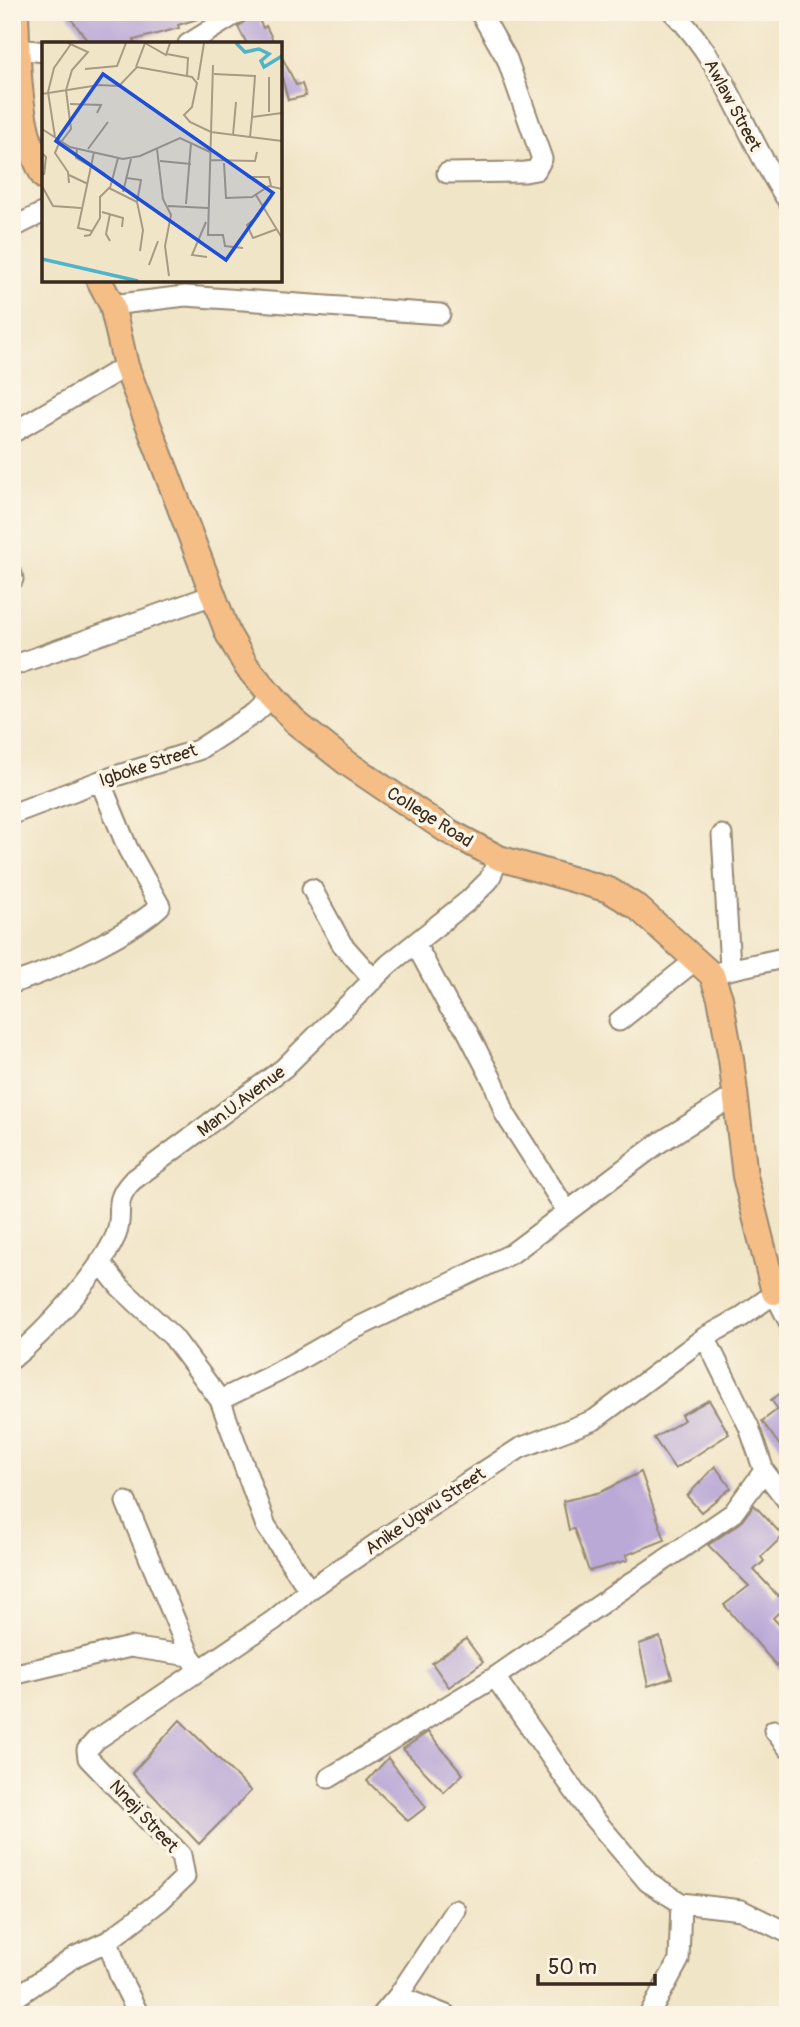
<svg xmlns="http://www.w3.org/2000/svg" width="800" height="2027" viewBox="0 0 800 2027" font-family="Pangolin,sans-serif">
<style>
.building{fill:#baa8d7}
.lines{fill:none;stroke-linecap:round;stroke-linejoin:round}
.minor-casing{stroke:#968872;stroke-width:23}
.major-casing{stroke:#968872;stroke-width:28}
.minor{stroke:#fff;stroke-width:19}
.major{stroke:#f6be87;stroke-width:24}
.labels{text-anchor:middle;stroke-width:7;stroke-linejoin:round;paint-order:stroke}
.street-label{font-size:18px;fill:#3b2a1e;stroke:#fcf5e5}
.inset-river{fill:none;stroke:#4eb4cc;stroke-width:3.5}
.inset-road{fill:none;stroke:#a89a83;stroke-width:2}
.view{fill:#1d4ed8;fill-opacity:0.15;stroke:#1d4ed8;stroke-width:3.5}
.inset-edge{fill:none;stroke:#3b2a1e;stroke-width:3.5}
</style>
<rect width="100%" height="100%" fill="#fcf5e5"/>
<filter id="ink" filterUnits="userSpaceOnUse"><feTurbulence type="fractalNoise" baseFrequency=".0143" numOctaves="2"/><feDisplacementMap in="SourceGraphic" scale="14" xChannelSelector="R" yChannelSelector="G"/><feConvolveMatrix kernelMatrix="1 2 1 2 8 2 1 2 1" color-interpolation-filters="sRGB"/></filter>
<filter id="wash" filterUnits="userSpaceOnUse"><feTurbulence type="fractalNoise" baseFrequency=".00686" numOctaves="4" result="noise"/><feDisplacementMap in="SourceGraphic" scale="28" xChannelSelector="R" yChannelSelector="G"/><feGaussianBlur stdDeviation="1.57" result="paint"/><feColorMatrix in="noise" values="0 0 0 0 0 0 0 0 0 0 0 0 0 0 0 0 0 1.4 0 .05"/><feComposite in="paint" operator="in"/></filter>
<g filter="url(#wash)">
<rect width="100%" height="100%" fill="#f1e5c7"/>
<g id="blocks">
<path class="building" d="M66 12H209L210 15 178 25 179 28 134 40V44H90Z
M251 12H255L263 28 266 26 275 44H247L238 27 249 18Z
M283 59 296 85 302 84 306 96 288 100 280 70Z
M781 1393 788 1402V1457L762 1421 778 1409 771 1400Z
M709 1400 729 1434 675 1469 654 1438 684 1420 681 1415Z
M715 1466 731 1488 701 1512 687 1496Z
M641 1472 665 1540 626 1555 628 1560 589 1571 574 1529 569 1530 563 1501 601 1492Z
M754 1505 783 1536 761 1557 764 1561 754 1570 778 1596 788 1587V1603L773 1618 788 1634V1679L724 1605 749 1586 708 1545 740 1523Z
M660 1637 672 1678 648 1686 639 1644Z
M466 1639 483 1662 449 1687 432 1663Z
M180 1720 251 1791 199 1844 132 1773Z
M428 1732 463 1774 444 1792 403 1749Z
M388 1758 426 1807 408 1821 367 1781Z"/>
</g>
</g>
<g filter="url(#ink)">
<use href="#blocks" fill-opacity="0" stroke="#968872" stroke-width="2"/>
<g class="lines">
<defs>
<path id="minor" d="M673 12C727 65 746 140 788 201
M188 44 239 12
M19 49 44 52
M447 173 525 172 536 170 542 159 507 59 480 12
M12 228 44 212
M112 305 185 296 440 314
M12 433 126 366
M12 575 13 579
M12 666 213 595
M12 814 100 781 198 750 255 713 272 697
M722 835 730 967
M312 889 342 944 374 980
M416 945 449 1007 466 1029 494 1083 505 1114 567 1211
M719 972 788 957
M12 983C47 974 136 930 160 906L128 849 100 781
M619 1021 697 959
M100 1262 120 1287 173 1337 220 1400 266 1526 309 1590
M774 1292 788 1320
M705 1337 749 1427 764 1471 788 1502
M12 1359C44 1333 100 1273 116 1235 125 1212 111 1203 132 1181L284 1068 389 964 469 900 489 880 499 858
M220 1400 276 1373 348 1332 511 1254 656 1145 734 1096
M764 1471 733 1513 495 1677 591 1815 648 1882 681 1903 741 1910 788 1933
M126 1502 190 1656 196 1664
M12 1675 130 1647 190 1656
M774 1730 788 1748
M329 1778 495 1677
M398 1996 455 1910
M12 2000 76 1956 108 1941
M139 2015 120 1977 108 1941 160 1901 185 1877 181 1855 88 1758 87 1750 96 1740 274 1620 309 1590 434 1504 520 1448 594 1420 705 1337 740 1318 788 1284
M382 2015 398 1996 446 2015
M649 2015 679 1960 681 1903"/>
<path id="major" d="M16 12C18 66 18 130 44 177
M99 280 112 305 126 366 228 634 247 667 272 697 295 722 347 763 446 830 499 858 609 890 637 907 712 975 720 998 731 1059 745 1176 774 1292"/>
</defs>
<use href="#minor" class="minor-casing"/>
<use href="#major" class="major-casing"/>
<use href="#minor" class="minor"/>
<use href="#major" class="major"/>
</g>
</g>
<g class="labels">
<g class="street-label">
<text transform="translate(733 105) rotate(62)" y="6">Awlaw Street</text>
<text transform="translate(148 765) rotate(-18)" y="6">Igboke Street</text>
<text transform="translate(430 817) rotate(32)" y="6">College Road</text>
<text transform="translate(241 1101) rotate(-37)" y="6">Man.U.Avenue</text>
<text transform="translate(425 1511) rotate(-34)" y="6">Anike Ugwu Street</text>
<text transform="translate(144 1816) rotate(47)" y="6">Nneji Street</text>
</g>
</g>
<g transform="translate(42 42)">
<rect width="240" height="240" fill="#f1e5c7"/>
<path class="inset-river" d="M194 1 203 10 217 7 227 12 219 19 222 25 240 14M0 217 96 239"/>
<path class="inset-road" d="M103 1 124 13 128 1M125 12 146 16 145 34M171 23 166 193H181L183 204 201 206M94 25 103 1M43 27 75 24 84 1M172 32 213 34 210 75M156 38 162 1M0 52 57 43 77 44 95 25 150 35 155 41 150 65 142 73 148 80 169 90 240 99M28 62 59 63 55 71M227 70V35M0 87 28 105 81 117 98 114 138 96 168 110M191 93 194 60M13 95 6 50 12 26 29 2M208 95 210 75 240 71M18 99 13 111 26 130 27 141M19 100 29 87 24 48 30 28 46 10 26 1M35 106 34 116 63 132M46 107 66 80M115 107 121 157 129 173 123 204 127 234M0 111 4 115 2 133M168 118 213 119 215 110M118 119 149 122M182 121 184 156 210 155 227 144 240 147M27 133 46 142M205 135H227L229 144M85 136 99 138 95 160M0 144 11 164 39 166M68 146 76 116M81 150 89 117M214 153 240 196M144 162 149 101M126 164 166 166M60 170 81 176 80 185M68 172 64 192 68 199M217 173 205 183 211 196 235 187M164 180 150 213 165 215M50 189 36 186 52 110M42 194 48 193 58 176V155L67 146 95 160 101 188 98 209M107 223 116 199"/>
<path class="view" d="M61 32 231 151 184 218 14 99Z"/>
<rect width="240" height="240" class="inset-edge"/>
</g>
<rect width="800" height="2027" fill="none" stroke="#fcf5e5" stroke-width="42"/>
<path d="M538 1974v10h117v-10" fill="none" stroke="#3b2a1e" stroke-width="3.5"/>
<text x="548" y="1974" font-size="21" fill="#3b2a1e" stroke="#fcf5e5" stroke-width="5" paint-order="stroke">50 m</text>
</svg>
